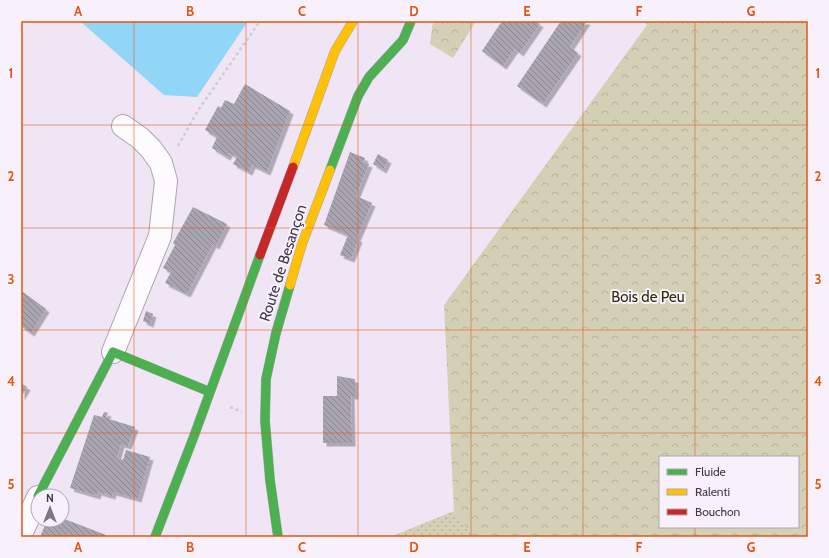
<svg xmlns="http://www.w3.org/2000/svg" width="829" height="558" viewBox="0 0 829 558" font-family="Cabin,sans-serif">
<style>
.grass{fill:url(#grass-dots)}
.forest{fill:url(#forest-crowns);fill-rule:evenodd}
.water{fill:#92d6f7}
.building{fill:url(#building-back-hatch);filter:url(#shadow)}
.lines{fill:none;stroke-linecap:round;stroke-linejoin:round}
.street-casing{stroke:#aca5b1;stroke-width:24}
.fast-casing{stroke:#aca5b1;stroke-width:10}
.slow-casing{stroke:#aca5b1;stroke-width:10}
.jam-casing{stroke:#aca5b1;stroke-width:10}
.path{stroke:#cfccd1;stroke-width:2.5;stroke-dasharray:3 3;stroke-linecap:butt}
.street{stroke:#fdfbfe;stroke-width:22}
.fast{stroke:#4caf50;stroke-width:9}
.slow{stroke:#ffc107;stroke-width:9}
.jam{stroke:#c62828;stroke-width:9}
.grid{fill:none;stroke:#e0570f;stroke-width:1;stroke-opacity:0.55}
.labels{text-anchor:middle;stroke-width:4;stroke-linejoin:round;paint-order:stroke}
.street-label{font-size:15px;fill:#403944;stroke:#f8f1fc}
.park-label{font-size:15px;fill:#2d2e08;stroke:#f8f1fc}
.neatline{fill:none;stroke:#e0570f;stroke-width:1.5}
.grid-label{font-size:13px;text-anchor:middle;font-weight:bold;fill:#e0570f}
</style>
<defs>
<pattern id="grass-dots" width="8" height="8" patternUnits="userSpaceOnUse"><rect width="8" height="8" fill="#d3d0b5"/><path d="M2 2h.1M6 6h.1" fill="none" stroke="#b6b39d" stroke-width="1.8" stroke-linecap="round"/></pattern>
<pattern id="forest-crowns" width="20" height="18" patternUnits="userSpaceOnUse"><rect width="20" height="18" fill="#d3d0b5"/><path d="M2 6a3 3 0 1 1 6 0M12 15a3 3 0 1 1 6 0" fill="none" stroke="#b6b39d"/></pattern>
<pattern id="building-back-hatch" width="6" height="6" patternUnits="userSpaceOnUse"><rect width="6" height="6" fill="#a8a4b0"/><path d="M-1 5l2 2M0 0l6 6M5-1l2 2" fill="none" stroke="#8a8791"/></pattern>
<filter id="shadow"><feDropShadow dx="3.5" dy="3.5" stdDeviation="0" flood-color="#0004"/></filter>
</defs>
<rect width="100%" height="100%" fill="#efe5f5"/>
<path class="grass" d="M454 511 474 537H390Z"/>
<path class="forest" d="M433 21H476L453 58 430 44Z
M643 21H808V537H474L454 511 444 305 647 25ZM660 457H798V527H660Z"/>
<path class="water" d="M80 21H248L197 97 164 95Z"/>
<path class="building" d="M502 21H535L540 24 520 53 515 49 503 66 482 51Z
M561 21H587L570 47 578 53 543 104 517 86Z
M245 84 290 111 267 172 252 165 249 172 233 164 237 157 229 153 227 157 212 148 217 137 205 130 218 106 221 108 225 100 234 104Z
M350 152 365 158 363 162 369 164 356 196 372 203 357 238 359 239 351 259 340 255 348 235 324 225Z
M378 154 388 160 383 170 373 164Z
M193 207 227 224 216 246 213 244 187 294 165 283 171 272 163 268 175 245 173 243Z
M23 292 46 309 31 333 21 326V295Z
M146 311 153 314 150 324 143 321Z
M337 376 355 379V396H351L352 443H323V396H337Z
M21 383 27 387 21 397Z
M104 412 108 413 106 417 110 418 109 419 135 427 128 446 121 444 117 458 123 460 126 450 150 457 138 499 113 492 112 496 98 492 97 496 70 488 94 415 102 417Z
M62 518 106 535V537H40L47 520H62Z"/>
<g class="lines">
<defs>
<path id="street" d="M113 352 160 236 166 181 161 163 151 149 140 138 123 126
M21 534 38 497"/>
<path id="fast" d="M330 170 358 96 369 77 403 40 411 21
M38 496 113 352 210 392
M155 537 194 436 260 255
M278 537 270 480 265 421 266 379 276 333 290 285"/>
<path id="slow" d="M293 167 335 51 353 21
M290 285 302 244 330 170"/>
<path id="jam" d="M260 255 293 167"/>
</defs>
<use href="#street" class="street-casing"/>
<use href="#fast" class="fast-casing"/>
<use href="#slow" class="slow-casing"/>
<use href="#jam" class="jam-casing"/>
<path class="path" d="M178 146 197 112 260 21
M230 407 242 412"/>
<use href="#street" class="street"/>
<use href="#fast" class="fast"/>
<use href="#slow" class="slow"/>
<use href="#jam" class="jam"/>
</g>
<path class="grid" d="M134 21V537M246 21V537M358 21V537M471 21V537M583 21V537M695 21V457M21 125H808M21 228H808M21 330H808M21 433H808M695 527V537"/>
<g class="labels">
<g class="street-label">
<text transform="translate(283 263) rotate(-72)" y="5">Route de Besançon</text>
</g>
<g class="park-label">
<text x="648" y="302">Bois de Peu</text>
</g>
</g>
<rect width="829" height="558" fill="none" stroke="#f8f1fc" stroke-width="44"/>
<rect x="659" y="456" width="140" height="72" fill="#f8f1fc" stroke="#aea7b2"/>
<rect x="667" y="469" width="20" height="6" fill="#4caf50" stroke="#aea7b2"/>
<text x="695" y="476" font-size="12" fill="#403944">Fluide</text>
<rect x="667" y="489" width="20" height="6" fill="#ffc107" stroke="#aea7b2"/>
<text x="695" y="496" font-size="12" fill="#403944">Ralenti</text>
<rect x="667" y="509" width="20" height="6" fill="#c62828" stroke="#aea7b2"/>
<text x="695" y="516" font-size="12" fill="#403944">Bouchon</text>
<g transform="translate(50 508)"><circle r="19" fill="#f8f1fc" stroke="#aea7b2"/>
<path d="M0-3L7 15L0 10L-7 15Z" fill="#7d7582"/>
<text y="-6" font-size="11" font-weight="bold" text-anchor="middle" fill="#403944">N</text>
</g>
<rect x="22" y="22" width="785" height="514" class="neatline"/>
<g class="grid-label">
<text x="78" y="16">A</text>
<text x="190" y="16">B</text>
<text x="302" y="16">C</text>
<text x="414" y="16">D</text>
<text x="527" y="16">E</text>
<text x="639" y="16">F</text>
<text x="751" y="16">G</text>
<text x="11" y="78">1</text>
<text x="818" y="78">1</text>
<text x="11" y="181">2</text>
<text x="818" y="181">2</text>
<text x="11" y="284">3</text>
<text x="818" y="284">3</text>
<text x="11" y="386">4</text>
<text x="818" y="386">4</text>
<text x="11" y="489">5</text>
<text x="818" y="489">5</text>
<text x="78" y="552">A</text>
<text x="190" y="552">B</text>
<text x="302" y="552">C</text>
<text x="414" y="552">D</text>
<text x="527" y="552">E</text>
<text x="639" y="552">F</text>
<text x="751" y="552">G</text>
</g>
</svg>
